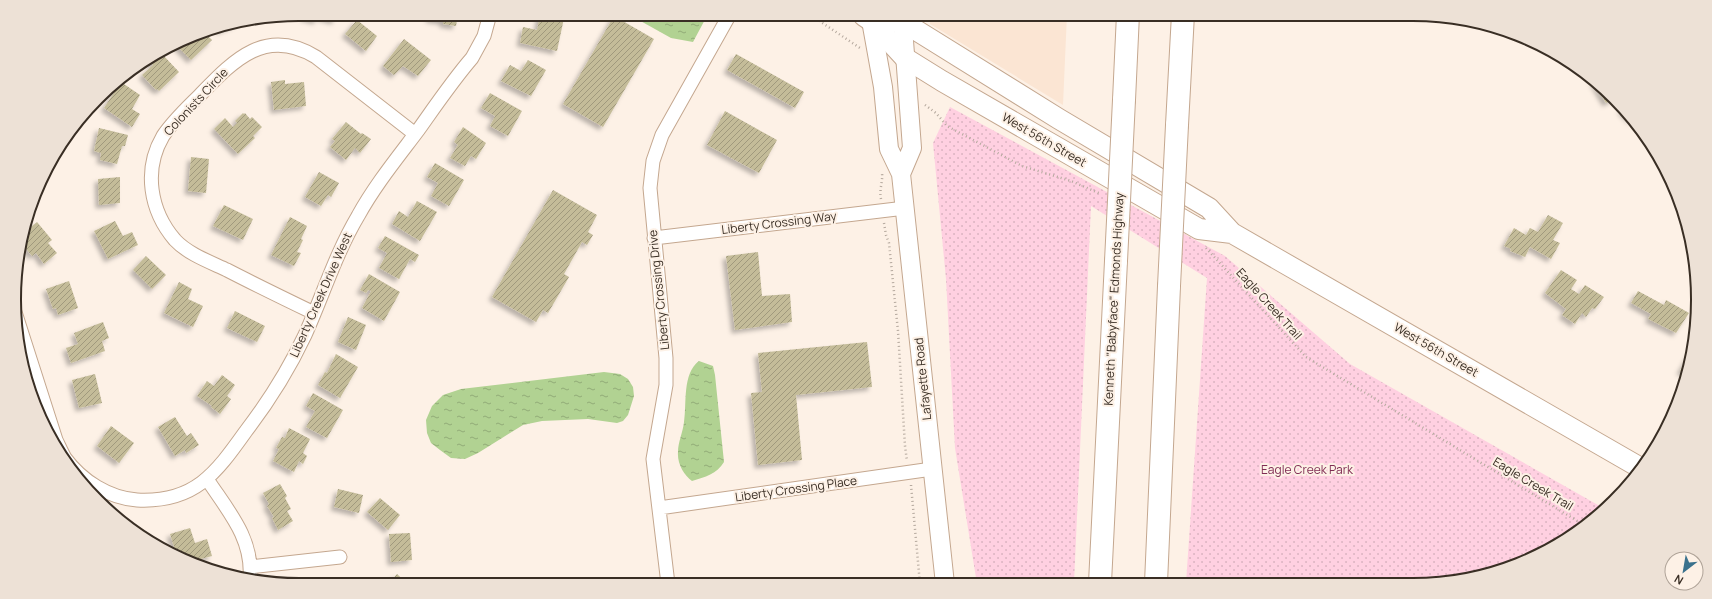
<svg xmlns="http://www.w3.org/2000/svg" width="1712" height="599" viewBox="0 0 1712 599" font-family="Manrope,sans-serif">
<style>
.built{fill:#fbe5d3}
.park{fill:url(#park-dots)}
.water{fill:url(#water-ripples)}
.building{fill:url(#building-hatch);filter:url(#shadow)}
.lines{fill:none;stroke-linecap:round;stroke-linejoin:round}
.street-casing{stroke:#c4a78f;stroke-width:15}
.secondary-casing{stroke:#c4a78f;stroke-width:20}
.primary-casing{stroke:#c4a78f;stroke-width:22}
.highway-casing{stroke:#c4a78f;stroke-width:24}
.path{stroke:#b5a99e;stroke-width:2.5;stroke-dasharray:1 3;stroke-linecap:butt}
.street{stroke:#fff;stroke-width:13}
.secondary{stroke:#fff;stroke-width:18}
.primary{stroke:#fff;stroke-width:20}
.highway{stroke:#fff;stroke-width:22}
.highway-bridge-casing{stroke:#c4a78f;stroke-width:24;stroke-linecap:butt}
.highway-bridge{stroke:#fff;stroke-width:22}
.labels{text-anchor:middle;stroke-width:4;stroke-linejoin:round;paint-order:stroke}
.street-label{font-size:12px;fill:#392e24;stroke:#fdf1e6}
.park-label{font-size:12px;fill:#802d54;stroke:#fdf1e6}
.rim{fill:none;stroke:#392e24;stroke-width:2}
</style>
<defs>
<pattern id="park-dots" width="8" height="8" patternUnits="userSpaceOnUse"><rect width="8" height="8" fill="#ffd0e1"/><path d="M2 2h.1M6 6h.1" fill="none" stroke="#dbb3c1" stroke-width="1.8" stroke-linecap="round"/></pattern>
<pattern id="water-ripples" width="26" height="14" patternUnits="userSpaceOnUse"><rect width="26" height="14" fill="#b1d292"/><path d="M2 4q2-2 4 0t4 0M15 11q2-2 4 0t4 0" fill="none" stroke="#91ab77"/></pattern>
<pattern id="building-hatch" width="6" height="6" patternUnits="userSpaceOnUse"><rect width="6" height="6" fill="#c4bc99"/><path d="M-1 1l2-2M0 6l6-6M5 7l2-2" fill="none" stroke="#a0997d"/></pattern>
<filter id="shadow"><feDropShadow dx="-3.5" dy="3.5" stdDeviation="2" flood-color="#0004"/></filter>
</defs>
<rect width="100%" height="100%" fill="#fdf1e6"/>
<path class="built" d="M929 14H1067L1063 105 930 24Z"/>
<path class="park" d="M950 107 1225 256 1350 364 1605 509 1601 514 1539 556 1450 583H1186L1207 278 1091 206 1074 583 977 584 955 448 946 279 933 143Z"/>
<path class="water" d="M628 14H708L693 42 671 38Z
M699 361 713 366 715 375 724 462C717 474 705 477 692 481 684 475 677 464 678 452 678 442 683 432 684 422 687 403 682 374 699 361Z
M604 372 620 374 628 379 633 387 634 396 628 415 623 421 617 423 588 419 542 421 523 425 478 453 465 459 451 458 440 450 431 443 427 433 426 420 432 406 443 395 461 389Z"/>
<path class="building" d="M304 14H337L335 21 318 16 317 21 303 17Z
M430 14H458L456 26 443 24V21L429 19Z
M540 14 564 18 557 51 520 43 523 27 537 30Z
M614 16 654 39 603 127 563 104Z
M357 20 377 36 366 51 345 34Z
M236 22 237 24 220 31 218 27Z
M204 32 212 40 191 60 176 45 190 36Z
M404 39 431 60 418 76 403 66 394 75 383 66Z
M162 54 179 72 159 91 157 89 156 90 142 75 153 65 149 61Z
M736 54 804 92 795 108 727 70Z
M528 60 546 70 531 96 501 81 510 65 521 71Z
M285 80V84L304 82 306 106 274 110 271 82Z
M1594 80 1614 99 1606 103 1593 81Z
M121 82 140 95 132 109 140 114 132 127 104 108Z
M490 93 522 111 508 136 490 126 495 116 481 108Z
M1623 108 1627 111 1634 123 1621 110Z
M725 111 777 140 759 173 707 145Z
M243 113 244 114 245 113 250 119 252 117 262 127 253 136 255 138 238 154 214 129 225 118 233 127 237 123 235 121Z
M346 122 361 134 362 133 371 139 360 153 355 148 346 160 330 147 335 141 332 139Z
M463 127 486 143 476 159 471 156 465 166 450 158 458 145 454 142Z
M99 128 128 135 125 146H122L117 164 100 160 101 153 94 151Z
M191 157 209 159 206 193 188 191Z
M435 163 464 180 449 206 431 196 438 183 427 177Z
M319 172 339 183 331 197 328 195 321 206 305 197Z
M120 177V203L99 205 98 179Z
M553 190 597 215 588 232 593 235 587 245 582 242 564 274 569 277 548 313 543 310 536 322 492 297Z
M417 201 437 212 420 241 392 224 399 211 408 217Z
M224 205 253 219 243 240 213 226Z
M1548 215 1563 223 1553 240 1560 243 1551 259 1530 247 1525 257 1510 251 1511 249 1504 246 1514 228 1526 235 1530 228 1538 232Z
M290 217 307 226 301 239 303 240 297 252 301 253 294 266 271 255Z
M115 221 123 236 132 232 138 245 108 259 94 231Z
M37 222 52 240 48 243 57 253 44 264 36 253 32 256 22 244 26 231Z
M385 236 419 255 415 262 410 259 399 279 379 268 387 253 378 248Z
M758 252 762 296 790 294 792 322 735 330 726 256Z
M146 256 166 275 152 289 133 270Z
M1561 270 1577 280 1571 289 1579 294 1585 285 1604 297 1595 309 1592 308 1586 317 1582 313 1575 324 1562 315 1566 309 1545 293Z
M369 274 400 292 384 321 362 308 371 291 368 290 366 293 360 290Z
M69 281 78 308 58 315 56 308 53 309 46 289Z
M179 282 192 289 188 299 203 306 193 327 164 313Z
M1638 291 1664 305 1666 300 1689 313 1676 333 1648 319 1651 314 1631 303Z
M235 311 265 326 257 342 227 328Z
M348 317 366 325 356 350 338 342Z
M103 322 109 338 102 341 105 351 71 363 66 348 78 344 74 333Z
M867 342 872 387 796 395 802 460 758 465 751 393 762 392 758 353Z
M1692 350 1688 373V375L1680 371Z
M336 354 358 367 340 398 318 385 325 372 327 373Z
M95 374 102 403 79 408 72 380Z
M222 375 235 385 227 396 231 399 220 414 211 407 212 406 197 396 207 381 214 386Z
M313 393 343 410 327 438 306 427 315 411 306 406Z
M175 417 187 436 191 433 199 445 186 453 185 450 175 456 158 427Z
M111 426 134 443 119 463 97 446Z
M289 428 310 439 303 453 307 456 303 464 299 461 294 472 273 461 279 449 276 448 282 437 285 438Z
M280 484 287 496 285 498 291 509 287 511 293 521 278 530 272 518 274 517 267 506 269 504 263 493Z
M338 489 363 495 359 513 334 507Z
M380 498 400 515 388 530 367 512Z
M190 528 195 543 207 539 212 556 193 561 176 553 170 534Z
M410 533 412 560 391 562 389 534Z
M397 574 409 585H383L388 579 390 582Z"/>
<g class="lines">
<defs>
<path id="street" d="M654 238 905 208
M15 312 56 440C59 446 62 453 65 458 82 481 109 498 137 500 195 503 216 473 246 431 269 401 289 369 305 335 323 295 336 253 358 216 375 185 398 157 419 129 436 105 453 80 472 58L484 36 490 14
M314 313C285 299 256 285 227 270 210 262 188 254 175 240 150 211 143 170 163 136 173 121 187 108 199 96 233 61 265 26 316 57L415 134
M207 479C228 511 253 538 250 578
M659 508 932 469
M250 567 340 557
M668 584 653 459 666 385V358L650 188 653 161 662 135 730 14"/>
<path id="secondary" d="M870 15 883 87 889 149 901 174 945 584
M901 174 912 148 902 14"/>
<path id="primary" d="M864 16 870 20 905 58 942 81 1199 229 1232 233
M870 20 903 22 1059 119 1209 208 1232 233 1639 467"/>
<path id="highway" d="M1124 100 1128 14
M1177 125 1183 14
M1100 583 1116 261
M1156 583 1169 286"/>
</defs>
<use href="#street" class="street-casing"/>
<use href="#secondary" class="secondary-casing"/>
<use href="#primary" class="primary-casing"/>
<use href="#highway" class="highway-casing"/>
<path class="path" d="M809 14 860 48
M925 105 936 113 947 126 1022 166 1071 181 1101 194
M881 199C879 189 883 182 882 173
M884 223 886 235 889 243 898 331 905 446 907 461
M1206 248 1306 357 1584 525
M911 485 920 584"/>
<use href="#street" class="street"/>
<use href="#secondary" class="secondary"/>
<use href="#primary" class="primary"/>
<use href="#highway" class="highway"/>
<defs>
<path id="highway-bridge" d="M1116 261 1124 100
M1169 286 1177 125"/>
</defs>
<use href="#highway-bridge" class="highway-bridge-casing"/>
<use href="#highway-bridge" class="highway-bridge"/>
</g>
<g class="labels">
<g class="street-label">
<text transform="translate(196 102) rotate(-47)" y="4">Colonists Circle</text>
<text transform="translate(1044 140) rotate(30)" y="4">West 56th Street</text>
<text transform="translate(779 223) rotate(-7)" y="4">Liberty Crossing Way</text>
<text transform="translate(659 290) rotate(-96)" y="4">Liberty Crossing Drive</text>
<text transform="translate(321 295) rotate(-66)" y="4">Liberty Creek Drive West</text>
<text transform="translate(1114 299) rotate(-87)" y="4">Kenneth "Babyface" Edmonds Highway</text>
<text transform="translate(1269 304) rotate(48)" y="4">Eagle Creek Trail</text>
<text transform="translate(1436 350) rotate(30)" y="4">West 56th Street</text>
<text transform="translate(923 379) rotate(-96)" y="4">Lafayette Road</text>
<text transform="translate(1533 484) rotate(31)" y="4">Eagle Creek Trail</text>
<text transform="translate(796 489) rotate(-8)" y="4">Liberty Crossing Place</text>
</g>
<g class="park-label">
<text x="1307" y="474">Eagle Creek Park</text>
</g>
</g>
<path d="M0 0H1712V599H0ZM299 21H1413A278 278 0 0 1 1691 299V300A278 278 0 0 1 1413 578H299A278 278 0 0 1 21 300V299A278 278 0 0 1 299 21Z" fill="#ede1d6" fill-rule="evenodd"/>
<path class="rim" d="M299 21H1413A278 278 0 0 1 1691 299V300A278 278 0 0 1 1413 578H299A278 278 0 0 1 21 300V299A278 278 0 0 1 299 21Z"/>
<g transform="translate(1684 571) rotate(211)"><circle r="19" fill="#fdf1e6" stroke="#afa398"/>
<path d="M0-3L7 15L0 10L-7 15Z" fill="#3b728d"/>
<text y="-6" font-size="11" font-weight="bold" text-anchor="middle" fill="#392e24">N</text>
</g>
</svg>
